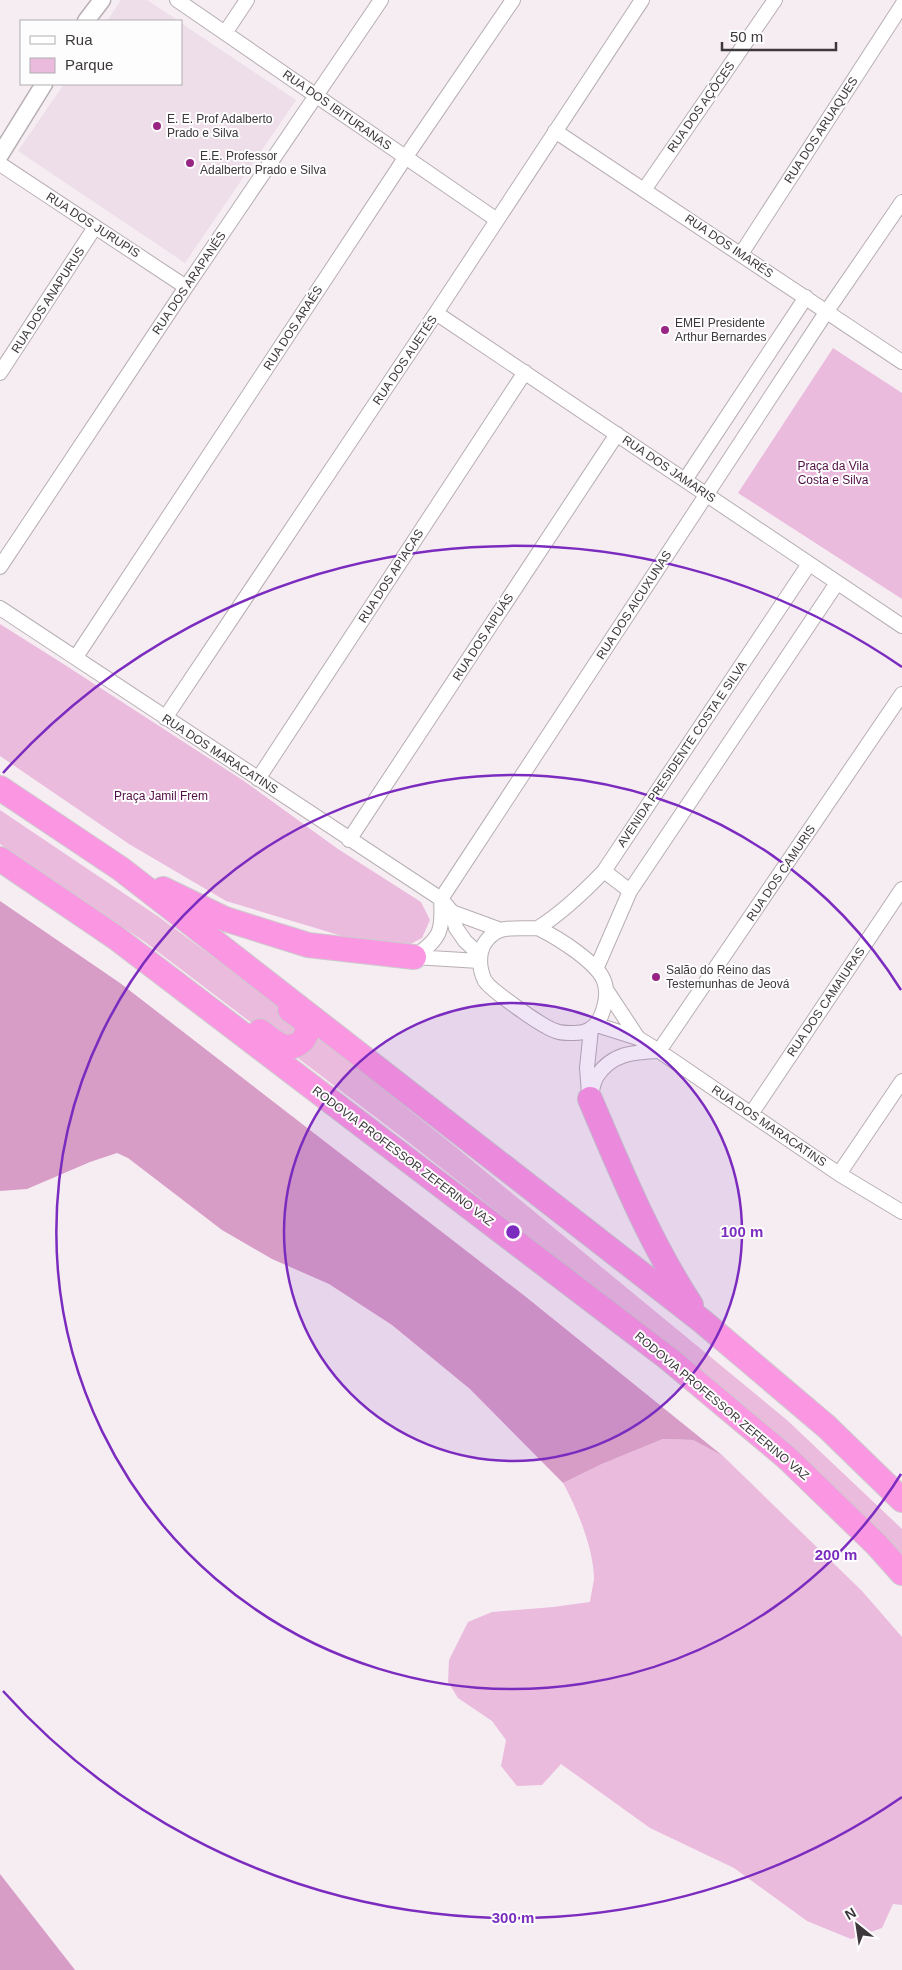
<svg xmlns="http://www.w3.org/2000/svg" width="902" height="1970" viewBox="0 0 902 1970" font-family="Helvetica,sans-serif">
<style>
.built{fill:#eedee9}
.green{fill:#eabbdd}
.forest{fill:#d79dc7}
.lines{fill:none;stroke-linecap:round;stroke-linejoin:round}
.minor-casing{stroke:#b7aeb4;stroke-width:16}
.tertiary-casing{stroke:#b7aeb4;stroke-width:19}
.motorway-casing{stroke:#cccbcc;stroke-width:26}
.minor{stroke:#fff;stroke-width:14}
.tertiary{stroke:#fff;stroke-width:16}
.motorway{stroke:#fb97e2;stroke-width:24}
.ring{fill:none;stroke:#7b2cbf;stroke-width:2.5}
.poi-dot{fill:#982583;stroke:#fefdfe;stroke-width:2}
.labels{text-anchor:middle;stroke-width:4;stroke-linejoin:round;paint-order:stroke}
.street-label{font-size:12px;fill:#3c383b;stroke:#fefdfe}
.poi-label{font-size:12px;fill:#3c383b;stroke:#fefdfe;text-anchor:start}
.park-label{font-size:12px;fill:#520f46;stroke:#fefdfe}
.centre{fill:#7b2cbf;stroke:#fefdfe;stroke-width:2.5}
.ring-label{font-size:15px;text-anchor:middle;font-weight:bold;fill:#7b2cbf;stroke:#fefdfe;stroke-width:4;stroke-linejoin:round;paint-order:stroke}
</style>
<rect width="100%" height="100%" fill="#f6edf3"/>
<path class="built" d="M121 0H147L179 21H107Z
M181 23 296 100 185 263 18 151 64 84H181Z"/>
<path class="green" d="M833 348 902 393V599L738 493Z
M0 624 65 665 244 781 338 849 421 902 430 920 422 938 395 952 226 901 129 844 0 756Z
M0 810 159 917 277 1004 457 1148 787 1420 902 1529V1556L624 1311 403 1138 145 942 0 844Z
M663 1439 693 1440 723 1456 862 1591 902 1637V1905L893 1904 882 1928 851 1939 807 1921 734 1868 650 1828 561 1764 542 1785 517 1786 501 1766 506 1740 492 1721 458 1698 448 1682 449 1660 468 1622 492 1612 553 1607 590 1602C591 1594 593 1586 594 1579 594 1550 577 1508 563 1483L602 1464Z"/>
<path class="forest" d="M0 901 120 983 526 1297 723 1456 693 1440 663 1439 602 1464 563 1483 470 1389 392 1325 329 1284 272 1259 222 1230 128 1158 117 1153 90 1162 27 1189 0 1191Z
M0 1874 75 1970H0Z"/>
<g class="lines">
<defs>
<path id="minor" d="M177 0 497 220
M225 33 247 0
M555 131 902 362
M0 164 186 287
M644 190 775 0
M741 254 902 5
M436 313 902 626
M0 373 95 227
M685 480 806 297
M0 567 186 287 381 0
M0 608 441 899 452 912 456 928 465 941 480 955
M76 657 405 158 513 0
M165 718 436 313 642 0
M258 779 525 372
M349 840 617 434
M604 871 630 891
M452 912 501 930
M538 928C563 912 583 893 604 871L809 564
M538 928C552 935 565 943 577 952 602 971 614 984 601 1016 596 1028 585 1034 571 1033 566 1033 560 1033 556 1031 544 1028 492 991 485 981 480 971 479 962 481 952 483 943 491 933 501 930 509 927 529 929 538 928Z
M414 957C441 938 443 931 441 899L827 311 902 202
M414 957 479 961
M597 967 630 891 837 583
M607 991 638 1038
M597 1025 638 1038 659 1051 839 1174 902 1212
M589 1093 587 1068 591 1029
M590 1099C592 1092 593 1082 597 1076 612 1053 634 1052 659 1051L902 694
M751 1114 902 889
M839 1174 902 1081"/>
<path id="tertiary" d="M86 21 102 0
M0 155 44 84"/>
<path id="motorway" d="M0 788 121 869 702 1321 827 1427 902 1500
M0 859 115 937 669 1359 786 1457 877 1545 902 1573
M163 889 225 919 308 945 414 957
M260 1031C267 1036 275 1044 283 1046 297 1050 312 1037 305 1023 302 1017 295 1014 290 1010
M590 1099C620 1169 649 1241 691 1305"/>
</defs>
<use href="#minor" class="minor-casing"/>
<use href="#tertiary" class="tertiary-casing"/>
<use href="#motorway" class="motorway-casing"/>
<use href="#minor" class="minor"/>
<use href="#tertiary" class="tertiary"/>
<use href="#motorway" class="motorway"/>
</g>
<circle cx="513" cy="1232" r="229" fill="#7b2cbf" fill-opacity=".12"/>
<g class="ring">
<circle cx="513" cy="1232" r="229"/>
<path d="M901 1474A457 457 0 1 1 901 990"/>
<path d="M902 1797A686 686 0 0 1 3 1691M3 773A686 686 0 0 1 902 667"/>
</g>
<g class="poi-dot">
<circle cx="157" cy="126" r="5"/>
<circle cx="190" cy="163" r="5"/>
<circle cx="665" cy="330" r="5"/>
<circle cx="656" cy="977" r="5"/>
</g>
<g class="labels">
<g class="street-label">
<text transform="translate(701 107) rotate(-55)" y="4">RUA DOS AÇÔCES</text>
<text transform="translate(337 110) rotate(35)" y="4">RUA DOS IBITURANAS</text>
<text transform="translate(821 130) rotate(-57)" y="4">RUA DOS ARUAQUES</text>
<text transform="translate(93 225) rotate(33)" y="4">RUA DOS JURUPIS</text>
<text transform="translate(729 246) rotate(34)" y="4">RUA DOS IMARÉS</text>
<text transform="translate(189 283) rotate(-56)" y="4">RUA DOS ARAPANÉS</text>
<text transform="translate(48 300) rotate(-57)" y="4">RUA DOS ANAPURUS</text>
<text transform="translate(293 328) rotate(-57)" y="4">RUA DOS ARAÉS</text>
<text transform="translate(405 360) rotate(-56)" y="4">RUA DOS AUETÉS</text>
<text transform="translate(669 469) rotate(34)" y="4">RUA DOS JAMARIS</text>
<text transform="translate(391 576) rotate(-57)" y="4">RUA DOS APIACAS</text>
<text transform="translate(634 605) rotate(-57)" y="4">RUA DOS AICUXUNAS</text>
<text transform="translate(483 637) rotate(-57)" y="4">RUA DOS AIPUÁS</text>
<text transform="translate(220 754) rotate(33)" y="4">RUA DOS MARACATINS</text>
<text transform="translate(682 754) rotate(-56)" y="4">AVENIDA PRESIDENTE COSTA E SILVA</text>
<text transform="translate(781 873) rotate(-56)" y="4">RUA DOS CAMURIS</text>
<text transform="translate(826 1002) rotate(-56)" y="4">RUA DOS CAMAIURAS</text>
<text transform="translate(769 1126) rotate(34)" y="4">RUA DOS MARACATINS</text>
<text transform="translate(403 1156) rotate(37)" y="4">RODOVIA PROFESSOR ZEFERINO VAZ</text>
<text transform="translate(722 1406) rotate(40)" y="4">RODOVIA PROFESSOR ZEFERINO VAZ</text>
</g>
<g class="poi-label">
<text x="167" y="123">E. E. Prof Adalberto<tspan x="167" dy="14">Prado e Silva</tspan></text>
<text x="200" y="160">E.E. Professor<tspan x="200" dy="14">Adalberto Prado e Silva</tspan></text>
<text x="675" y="327">EMEI Presidente<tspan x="675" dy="14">Arthur Bernardes</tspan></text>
<text x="666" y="974">Salão do Reino das<tspan x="666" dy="14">Testemunhas de Jeová</tspan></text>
</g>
<g class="park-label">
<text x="833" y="470">Praça da Vila<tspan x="833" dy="14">Costa e Silva</tspan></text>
<text x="161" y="800">Praça Jamil Frem</text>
</g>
</g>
<circle cx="513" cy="1232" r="8" class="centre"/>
<g class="ring-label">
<text x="742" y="1237">100 m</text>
<text x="836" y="1560">200 m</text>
<text x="513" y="1923">300 m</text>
</g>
<rect x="20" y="20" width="162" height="65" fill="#fefdfe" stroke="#b0aeb0"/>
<rect x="30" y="36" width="25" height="8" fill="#ffffff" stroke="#b0aeb0"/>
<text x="65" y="45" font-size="15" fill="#3c383b">Rua</text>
<rect x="30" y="58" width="25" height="15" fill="#eabbdd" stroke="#b0aeb0"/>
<text x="65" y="70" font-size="15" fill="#3c383b">Parque</text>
<g transform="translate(857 1925) rotate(330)" stroke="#fefdfe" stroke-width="4" paint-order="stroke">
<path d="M0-4L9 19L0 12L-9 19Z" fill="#3c383b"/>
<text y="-8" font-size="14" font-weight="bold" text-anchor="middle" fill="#3c383b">N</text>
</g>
<path d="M722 42v8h114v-8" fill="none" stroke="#3c383b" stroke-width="2.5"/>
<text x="730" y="42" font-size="15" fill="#3c383b" stroke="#fefdfe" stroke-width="4" paint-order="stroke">50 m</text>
</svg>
